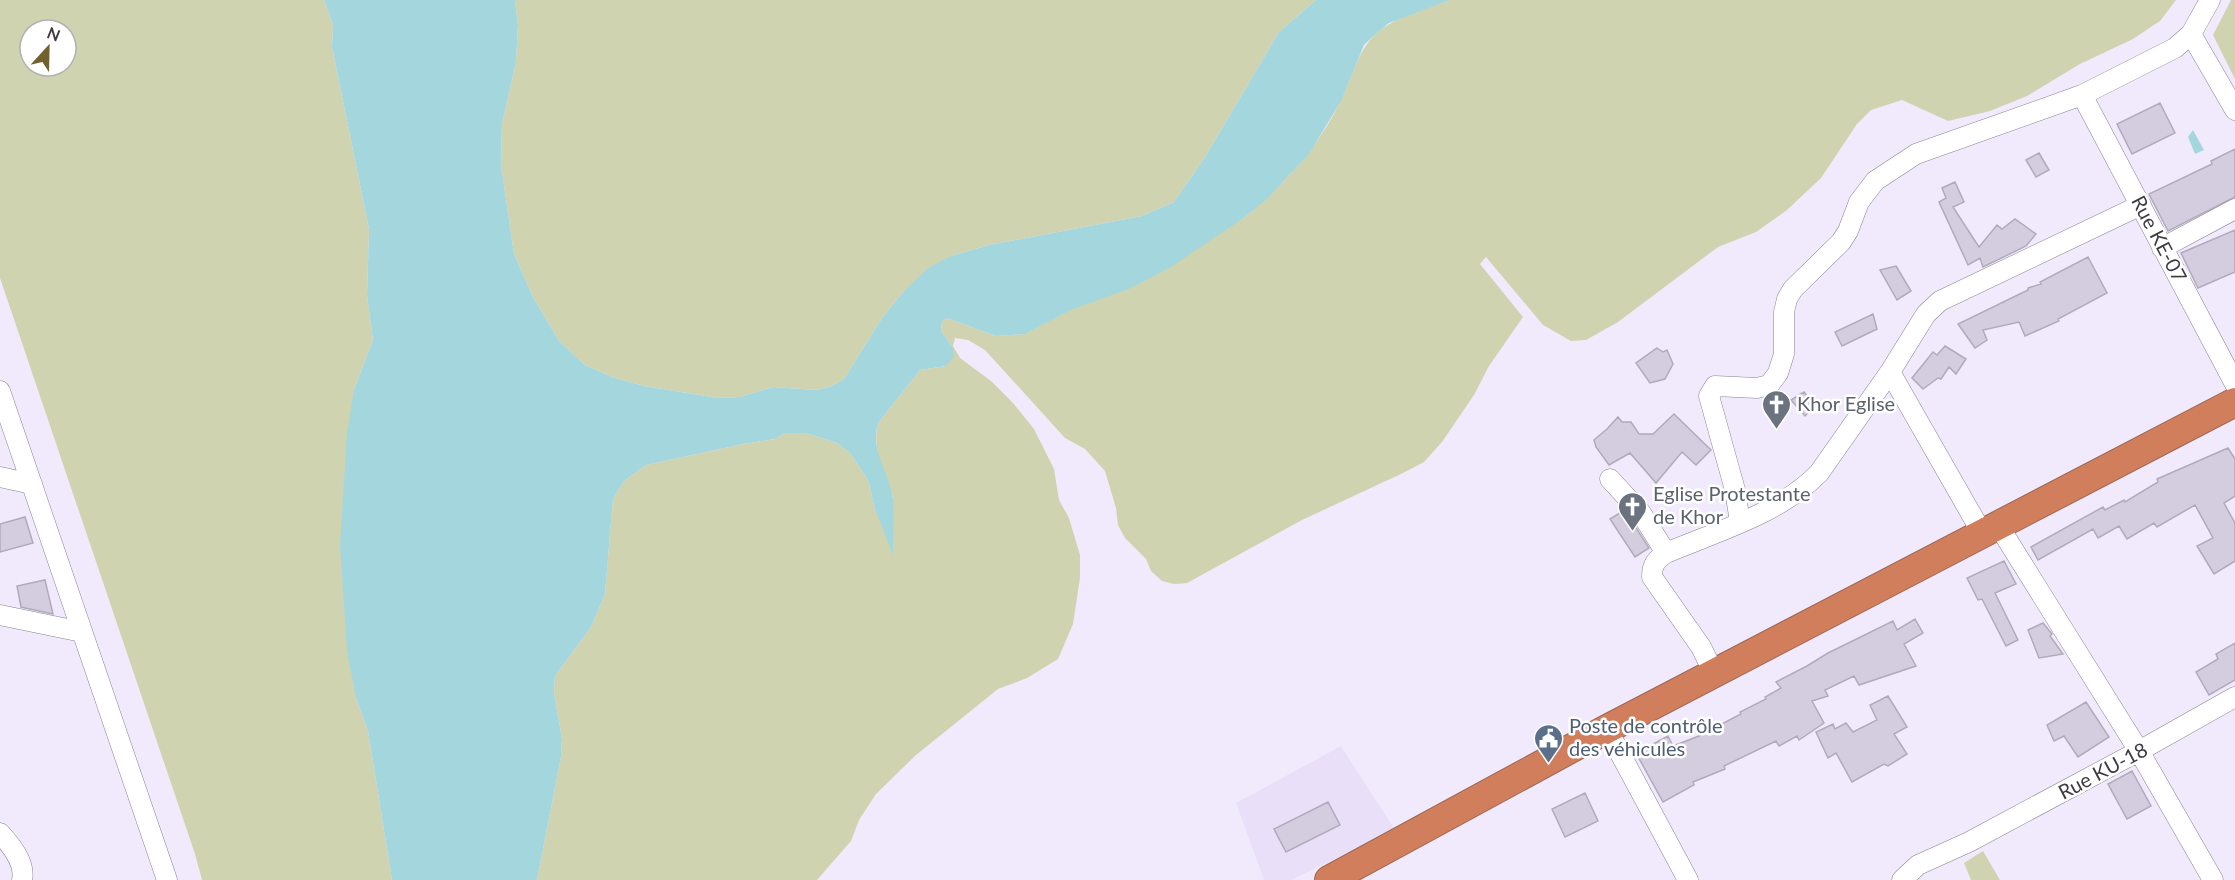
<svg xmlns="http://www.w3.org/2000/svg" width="2235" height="880" viewBox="0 0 2235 880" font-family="Lato,sans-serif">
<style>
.built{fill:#eadff9}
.green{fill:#d0d3af;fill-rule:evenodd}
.water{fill:#a4d7dd}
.building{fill:#d4cddf;stroke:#b1aabb;stroke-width:1.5}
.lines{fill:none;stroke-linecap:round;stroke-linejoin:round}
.minor-casing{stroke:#898293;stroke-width:21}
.highway-casing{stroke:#9e6754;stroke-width:30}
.minor{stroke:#fff;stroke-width:20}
.highway{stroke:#d17e5d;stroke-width:28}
.labels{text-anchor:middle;stroke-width:5;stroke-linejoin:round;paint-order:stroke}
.street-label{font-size:20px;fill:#3e3b42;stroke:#fff}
.worship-label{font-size:20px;fill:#5b616d;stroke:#fff;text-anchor:start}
.service-label{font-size:20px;fill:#4e5e75;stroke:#fff;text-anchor:start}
</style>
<rect width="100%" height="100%" fill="#f1eafc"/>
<path class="built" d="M1341 746 1395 830 1291 880H1264L1236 803Z"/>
<path class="green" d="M0 0H324L333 25 332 47 369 229 367 295 373 340 354 390 356 698 368 731 392 880H202L195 854 0 278ZM30 30H66V66H30Z
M515 0H1316L1279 32 1205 157 1174 202 1142 216 989 245 951 256 903 292 882 318 844 379 832 386 817 390 773 387 740 397 718 398 644 386 612 377 585 365 559 341 533 297 514 254 501 165 502 124 516 62 518 25Z
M1450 0H2176L2160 21 2133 39 2080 64 2027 96 1990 111 1948 121 1902 100 1871 110 1857 124 1821 178 1787 210 1756 232 1718 247 1618 322 1586 340 1571 341 1543 325 1486 257 1480 264 1523 317 1489 366 1474 395 1442 442 1424 462 1403 473 1302 520 1187 583 1174 584 1162 581 1151 571 1146 559 1125 538 1118 525 1116 508 1105 471 1085 449 1065 438 985 350 968 340 955 338 953 346 960 358 991 381 1013 403 1034 429 1054 469 1059 500 1069 518 1080 555V578L1073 624 1058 659 1027 678 998 689 916 755 876 794 859 820 851 841 817 880H537L561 757 562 739 554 693 555 676 591 627 605 594 613 499 624 481 646 465 743 444 775 439 785 433H806L837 443 850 453 868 480 875 509 893 497C885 474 870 445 879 422L920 370 946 366 952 346 941 331 942 322 947 318 996 336 1025 334 1245 217C1284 185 1319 146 1341 100 1352 78 1357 52 1375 35 1395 16 1425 9 1450 0Z
M2231 0H2235V79L2213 35Z
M1983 851 2000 880H1971L1964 863Z"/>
<path class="water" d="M324 0H515L518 25 516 62 502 124 501 165 514 254 533 297 559 341 585 365 612 377 644 386 718 398 740 397 773 387 817 390 832 386 844 379 882 318 903 292 928 268 951 256 989 245 1142 216 1174 202 1205 157 1279 32 1316 0H1450L1389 23 1376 34 1364 45 1341 101 1309 154 1267 199 1245 217 1171 267 1131 288 1071 310 1025 334 996 336 947 318 942 322 941 331 952 346 954 356 946 366 920 370 879 422C868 448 890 473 893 499 894 517 893 537 893 555L875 509 868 480 850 453 837 443 806 433H785L775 439 743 444 646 465 624 481 613 499 605 594 591 627 555 676 554 693 562 739 561 757 537 880H392L368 731 356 698 347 651 340 545 347 433 354 390 373 340 367 295 369 229 332 47 333 25Z
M2193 130 2204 150 2195 154 2188 137Z"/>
<path class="building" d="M2160 103 2175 133 2132 154 2117 124Z
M2235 149V197L2168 231 2149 194 2212 164 2211 161Z
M2039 153 2049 170 2036 177 2026 160Z
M1955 182 1964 202 1953 207 1979 247 1997 225 2002 229 2015 219 2036 234 2026 246 1983 267 1980 258 1968 265 1939 202 1946 198 1942 188Z
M2235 230V272L2198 288 2181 253Z
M2088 257 2107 293 2058 319 2059 321 2025 336 2019 322 1983 330 1987 340 1975 348 1958 324 2028 290V288L2041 284 2040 282Z
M1896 266 1911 291 1897 300 1880 270Z
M1873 314 1877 329 1842 346 1835 332Z
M1945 346 1966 359 1956 374 1949 367 1941 379 1938 378 1923 389 1912 378 1933 352 1937 355Z
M1657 348 1663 352 1667 350 1673 364 1665 379 1650 383 1636 363Z
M1804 392 1815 406 1805 416 1791 400Z
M1674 414 1711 450 1696 465 1682 452 1656 483 1630 453 1609 465 1596 447 1594 440 1607 429 1618 417 1622 422H1631L1639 434H1653Z
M2228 448 2235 459V496L2224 503 2235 523V561L2214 574 2197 546 2213 538 2195 505 2157 527 2154 523 2127 539 2119 526 2098 538 2093 529 2038 560 2031 547 2103 507 2105 510 2124 500 2125 502 2158 482 2157 479Z
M1623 511 1631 520 1649 548 1635 557 1610 519Z
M25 517 33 543 0 552V524Z
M2004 561 2016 584 1995 593 2018 640 2006 646 1982 599 1978 600 1967 578Z
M45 580 53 614 21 607 17 586Z
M1915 619 1923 633 1904 644 1916 666 1859 685 1854 676 1825 690 1828 696 1812 701 1824 723 1799 740 1797 736 1779 746 1776 741 1724 766 1725 769 1693 782 1694 785 1663 802 1636 753 1668 736 1673 746 1699 736 1741 714 1740 712 1766 699 1765 697 1781 688 1776 682 1807 666 1828 653 1893 621 1897 630Z
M2043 623 2052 634 2050 636 2063 654 2039 658 2028 630Z
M2235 643V680L2209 695 2196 672 2218 659 2216 654Z
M1888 696 1907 727 1894 734 1907 754 1888 766 1884 764 1852 782 1836 753 1828 758 1816 732 1833 724 1835 729 1846 723 1853 732 1877 720 1870 705Z
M2086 702 2109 737 2078 757 2064 736 2054 741 2047 725Z
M2132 771 2151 806 2127 819 2108 784Z
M1585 793 1598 821 1565 837 1552 809Z
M1328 802 1340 825 1286 852 1274 829Z"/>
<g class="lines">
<defs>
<path id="minor" d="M2191 34 2210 0
M2082 95 2235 384
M2162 248 2235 209
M1890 372 1982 533
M0 391 167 880
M0 477 32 484
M1610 479 1641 513 1666 553
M1740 522 1735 490 1709 396 1715 386 1757 388 1769 385 1778 373 1784 354V312L1787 299 1793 289 1841 242 1848 231 1859 202 1875 181 1916 154 2082 95 2175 48 2191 34 2235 110
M1998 525 2139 751 2213 880
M0 615 82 632
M1714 673 1701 647 1652 577C1652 564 1656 560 1666 553 1718 531 1779 514 1819 473L1890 372 1926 314 1940 301 2141 205
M1607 729 1688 880
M0 833C11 845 26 863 22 880
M1902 880 1918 865 1969 842 2139 751 2235 697"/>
<path id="highway" d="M1329 880 1607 729 2235 402"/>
</defs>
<use href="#minor" class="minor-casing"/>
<use href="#highway" class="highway-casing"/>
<use href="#minor" class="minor"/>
<use href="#highway" class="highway"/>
</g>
<defs>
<symbol id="church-pin" viewBox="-11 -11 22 30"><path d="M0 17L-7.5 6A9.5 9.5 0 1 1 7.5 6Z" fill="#6b7280" stroke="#fff"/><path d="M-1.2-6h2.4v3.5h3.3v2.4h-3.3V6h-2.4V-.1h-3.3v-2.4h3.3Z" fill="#fff"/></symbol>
<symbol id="civic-pin" viewBox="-11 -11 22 30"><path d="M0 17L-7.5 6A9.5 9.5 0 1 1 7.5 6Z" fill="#5c6f8a" stroke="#fff"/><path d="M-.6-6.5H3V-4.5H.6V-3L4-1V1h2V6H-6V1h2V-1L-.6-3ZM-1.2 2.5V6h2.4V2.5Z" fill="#fff"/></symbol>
</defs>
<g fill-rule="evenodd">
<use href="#church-pin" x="1760" y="388" width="33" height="45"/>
<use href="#church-pin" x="1616" y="490" width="33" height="45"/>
<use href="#civic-pin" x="1532" y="722" width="33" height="45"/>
</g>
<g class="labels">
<g class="street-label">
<text transform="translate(2159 239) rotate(62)" y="7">Rue KE-07</text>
<text transform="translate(2103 771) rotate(-28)" y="7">Rue KU-18</text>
</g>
<g class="worship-label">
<text x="1797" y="411">Khor Eglise</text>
<text x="1653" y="501">Eglise Protestante<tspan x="1653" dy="23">de Khor</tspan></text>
</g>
<g class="service-label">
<text x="1569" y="733">Poste de contrôle<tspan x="1569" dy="23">des véhicules</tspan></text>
</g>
</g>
<g transform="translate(48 48) rotate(22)"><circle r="28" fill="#ffffff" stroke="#b2b1b3" stroke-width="1.5"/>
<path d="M0-4.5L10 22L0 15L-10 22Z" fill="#73602f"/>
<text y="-9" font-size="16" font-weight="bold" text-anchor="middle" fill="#3e3b42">N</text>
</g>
</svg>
